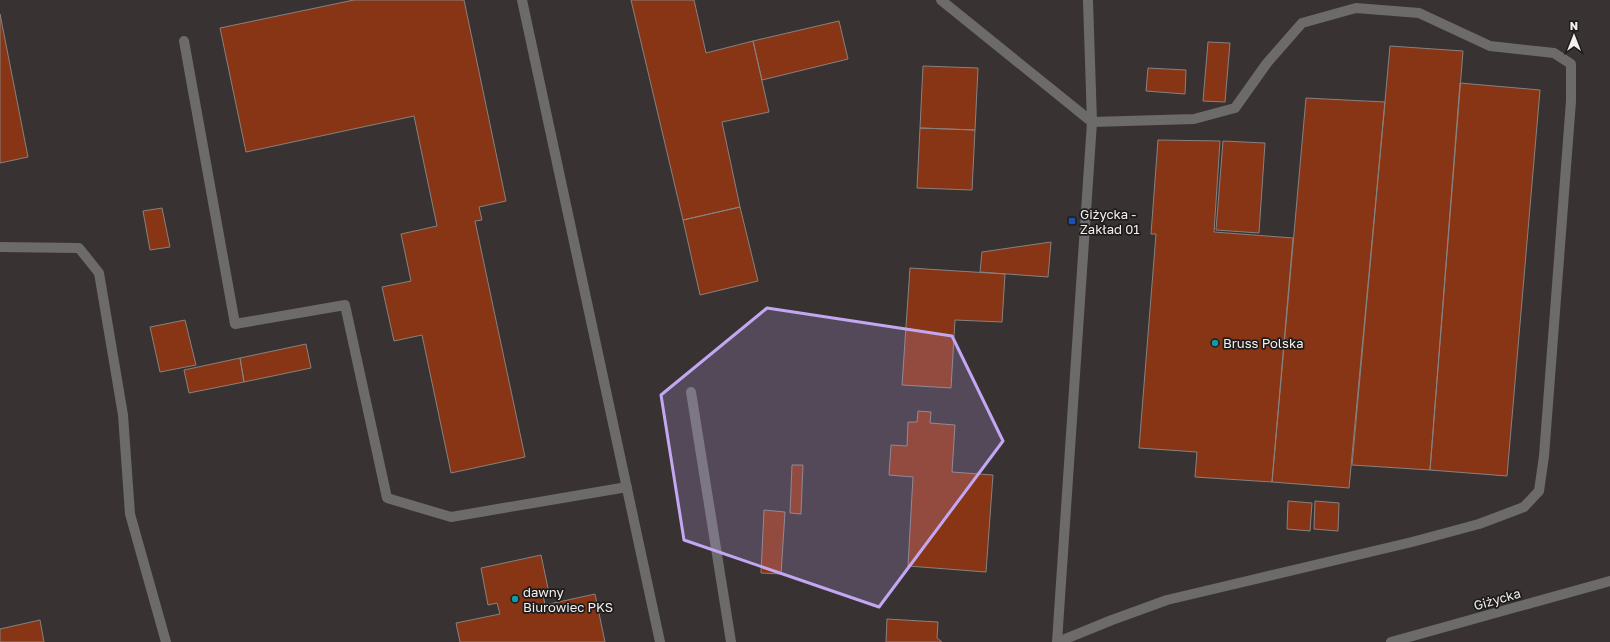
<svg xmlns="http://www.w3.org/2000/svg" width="1610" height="642" font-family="'Golos Text',sans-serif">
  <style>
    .building { fill: #883515; stroke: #87817f }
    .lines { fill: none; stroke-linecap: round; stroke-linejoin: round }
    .minor { stroke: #6c6b69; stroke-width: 10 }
    .marked { fill: #c3a7f2; fill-opacity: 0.2; stroke: #c3a7f2; stroke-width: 3; stroke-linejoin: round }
    .transit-dot { fill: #1a4fb4; stroke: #1e1c1b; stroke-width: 1.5 }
    .culture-dot { fill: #0f9aa8; stroke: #1e1c1b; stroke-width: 1.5 }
    .labels { text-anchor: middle; stroke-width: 3.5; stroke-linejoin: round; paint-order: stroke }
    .poi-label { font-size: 13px; fill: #f2efee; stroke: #1e1c1b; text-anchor: start }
    .street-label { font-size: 13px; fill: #f2efee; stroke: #1e1c1b }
  </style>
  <rect width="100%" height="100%" fill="#383332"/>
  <path class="building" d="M 354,0 L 464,0 L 506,201 L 479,207 L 482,220 L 475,221 L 525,457 L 451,473 L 422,335 L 394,341 L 382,287 L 411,281 L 401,234 L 437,226 L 414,116 L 246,152 L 220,28 Z
    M 631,0 L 694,0 L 706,53 L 753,41 L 769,112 L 722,122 L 740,207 L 683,220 Z
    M 0,14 L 28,157 L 0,163 Z
    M 839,21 L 848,59 L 762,80 L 753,41 Z
    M 1208,42 L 1230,43 L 1225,102 L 1203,101 Z
    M 1390,46 L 1463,51 L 1430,470 L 1352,465 Z
    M 923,66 L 978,68 L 975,130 L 920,128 Z
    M 1148,68 L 1186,70 L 1185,94 L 1146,91 Z
    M 1460,83 L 1540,90 L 1507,476 L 1430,470 Z
    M 1306,98 L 1385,102 L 1349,488 L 1272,482 Z
    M 920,128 L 975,130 L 972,190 L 917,188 Z
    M 1158,140 L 1220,141 L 1214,232 L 1293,238 L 1272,482 L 1195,477 L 1197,452 L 1139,448 L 1156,234 L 1151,234 Z
    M 1223,141 L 1265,143 L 1259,233 L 1216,230 Z
    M 740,207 L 758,281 L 700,295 L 683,220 Z
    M 162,208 L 170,247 L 150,250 L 143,211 Z
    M 1051,242 L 1048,277 L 980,272 L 982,252 Z
    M 910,268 L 1005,274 L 1002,322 L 955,320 L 951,388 L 902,385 Z
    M 185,320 L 196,365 L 160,372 L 150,327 Z
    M 306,344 L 311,368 L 244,382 L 240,358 Z
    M 240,358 L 244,382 L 189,393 L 184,370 Z
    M 918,411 L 931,412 L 930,423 L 955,425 L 952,472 L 993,475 L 986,572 L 908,566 L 913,477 L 889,475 L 891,445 L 907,446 L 908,422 L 917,422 Z
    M 792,465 L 803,465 L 801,514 L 790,513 Z
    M 1288,501 L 1312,503 L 1310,531 L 1287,529 Z
    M 1315,501 L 1339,503 L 1338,531 L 1314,529 Z
    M 764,510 L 785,512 L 781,574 L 761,573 Z
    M 541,555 L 549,593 L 543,594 L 545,605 L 595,594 L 605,642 L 460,642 L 456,623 L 500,614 L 497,603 L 488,605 L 481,568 Z
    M 887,619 L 938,622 L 937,638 L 942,642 L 886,642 Z
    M 40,620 L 44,642 L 0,642 L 0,629 Z"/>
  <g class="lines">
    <path class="minor" d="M 522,0 L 660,642
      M 941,0 L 1092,122 L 1194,119 L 1235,108 L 1267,63 L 1302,23 L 1356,8 L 1419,13 L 1490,46 L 1554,53 L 1571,64 L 1571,101 L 1544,456 L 1539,491 L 1524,507 L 1479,524 L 1412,542 L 1167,600 L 1112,620 L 1058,642
      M 184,41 L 235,324 L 345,305 L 387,498 L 451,517 L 627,487
      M 0,247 L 79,248 L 99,273 L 123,415 L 130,514 L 166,642
      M 691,392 L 731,642
      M 1057,642 L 1092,122 L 1088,1
      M 1391,642 L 1610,581"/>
  </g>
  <path class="marked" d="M 767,308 L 952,336 L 1003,441 L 879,607 L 684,540 L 661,395 Z"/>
  <rect class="transit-dot" x="1068" y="217" width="8" height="8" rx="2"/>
  <g class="culture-dot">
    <circle cx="1215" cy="343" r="4"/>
    <circle cx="515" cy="599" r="4"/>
  </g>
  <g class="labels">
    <g class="poi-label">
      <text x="1080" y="219">Giżycka -<tspan x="1080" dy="15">Zakład 01</tspan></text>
      <text x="1223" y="348">Bruss Polska</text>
      <text x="523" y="597">dawny<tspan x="523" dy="15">Biurowiec PKS</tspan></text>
    </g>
    <g class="street-label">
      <text transform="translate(1497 599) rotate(-16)" y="5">Giżycka</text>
    </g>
  </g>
  <g transform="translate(1574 36)" stroke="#1e1c1b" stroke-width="3" paint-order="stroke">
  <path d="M0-3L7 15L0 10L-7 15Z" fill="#f2efee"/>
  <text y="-6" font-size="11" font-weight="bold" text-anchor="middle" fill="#f2efee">N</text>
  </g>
</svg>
